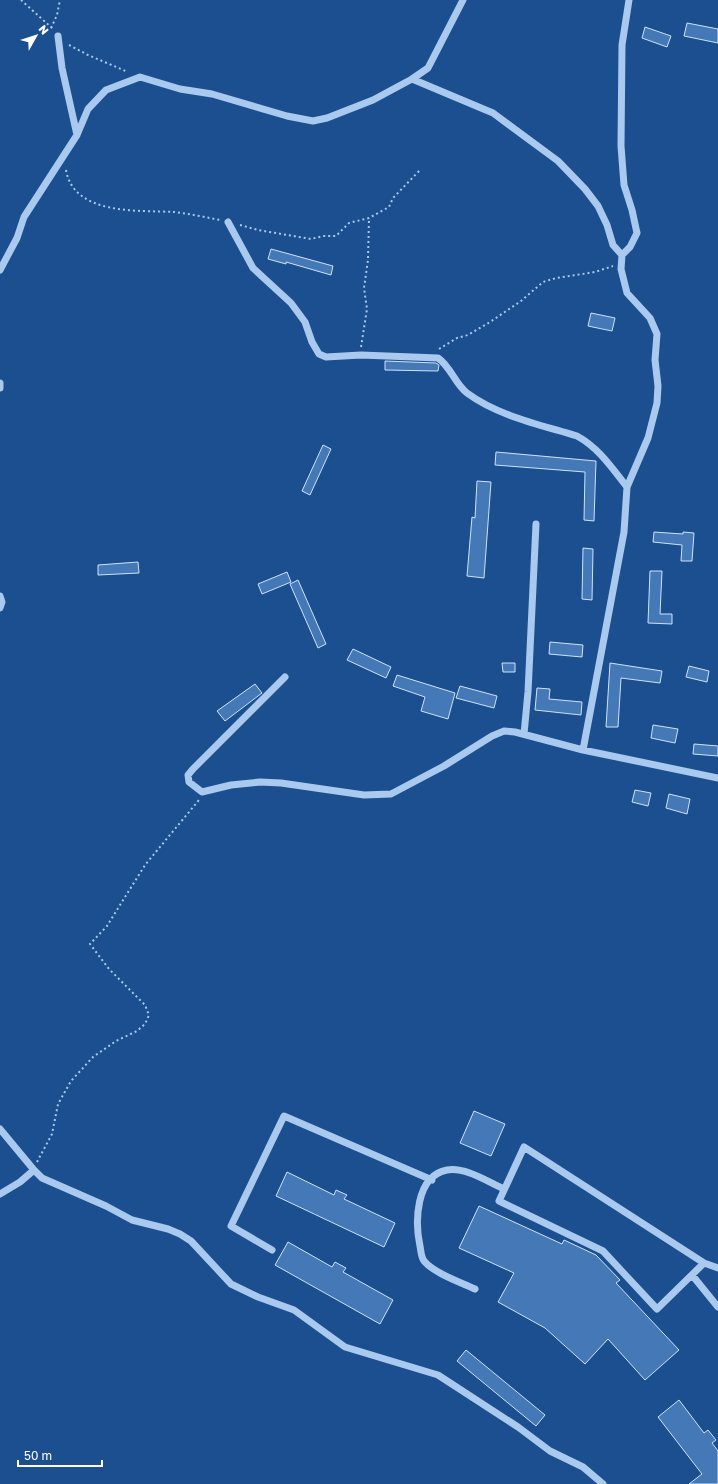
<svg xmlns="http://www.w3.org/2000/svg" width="718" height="1484" font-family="'Golos Text',sans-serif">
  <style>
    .building { fill: #4478b7; stroke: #cfe3fa }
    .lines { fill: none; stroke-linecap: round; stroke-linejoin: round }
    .path { stroke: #a9c9ee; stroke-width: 2; stroke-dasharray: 2 3; stroke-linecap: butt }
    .minor { stroke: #a9c9ee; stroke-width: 7 }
  </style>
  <rect width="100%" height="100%" fill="#1b4f8f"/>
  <path class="building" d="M 687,23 L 718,29 L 718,43 L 684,36 Z
    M 645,27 L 671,36 L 667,47 L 642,38 Z
    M 271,249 L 333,266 L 331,275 L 286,262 L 286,264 L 268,259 Z
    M 591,313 L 615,318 L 612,331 L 588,326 Z
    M 385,361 L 436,363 L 439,365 L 438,371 L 385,370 Z
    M 323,445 L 331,449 L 310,495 L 302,491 Z
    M 496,452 L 596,461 L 594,521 L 584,520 L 585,472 L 495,465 Z
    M 477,481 L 491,482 L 484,578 L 467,576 L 472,517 L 475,518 Z
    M 654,532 L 683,534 L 683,532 L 694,533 L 692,561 L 681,561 L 682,545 L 653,542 Z
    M 583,548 L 593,549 L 592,600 L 582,599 Z
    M 138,562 L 139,573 L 98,575 L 98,565 Z
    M 650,571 L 662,571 L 660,614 L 672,614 L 672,624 L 648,623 Z
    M 287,572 L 291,582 L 262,594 L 258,584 Z
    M 298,580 L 326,644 L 318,648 L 290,584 Z
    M 550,642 L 583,645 L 582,657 L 549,654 Z
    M 353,649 L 391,667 L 386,678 L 347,660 Z
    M 502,663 L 515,663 L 515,672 L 503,672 Z
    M 610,663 L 662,671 L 660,683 L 621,678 L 618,727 L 606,727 Z
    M 689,666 L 709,671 L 707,682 L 686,677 Z
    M 397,675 L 455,693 L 448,719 L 421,711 L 425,697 L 393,686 Z
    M 255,684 L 262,693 L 225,721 L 217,711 Z
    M 460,686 L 497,696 L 494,708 L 456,698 Z
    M 537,688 L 550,689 L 549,699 L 582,702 L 581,715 L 535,710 Z
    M 653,725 L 678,729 L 675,743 L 651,738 Z
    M 694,744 L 718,746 L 718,756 L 693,754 Z
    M 635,790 L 651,793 L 648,806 L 632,802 Z
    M 669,794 L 690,799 L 687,814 L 666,808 Z
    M 474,1111 L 505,1124 L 491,1156 L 460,1143 Z
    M 287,1172 L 334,1195 L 336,1190 L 347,1195 L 344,1199 L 395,1223 L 384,1247 L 276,1196 Z
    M 479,1206 L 562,1244 L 564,1240 L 596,1255 L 620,1280 L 616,1283 L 679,1350 L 645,1380 L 608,1339 L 585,1364 L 545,1328 L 498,1302 L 514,1273 L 459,1248 Z
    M 288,1242 L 332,1267 L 335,1262 L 346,1268 L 343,1272 L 393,1300 L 380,1324 L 275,1265 Z
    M 466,1350 L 545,1415 L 536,1426 L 457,1361 Z
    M 679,1400 L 704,1433 L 708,1430 L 716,1440 L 712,1443 L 718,1451 L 718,1484 L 689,1484 L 702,1474 L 658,1417 Z"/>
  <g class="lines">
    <path class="path" d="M 21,0 L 53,29
      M 51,28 L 57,15 L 60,0
      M 69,45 L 88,55 L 128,72
      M 66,170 C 74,216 139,210 174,212 C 190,214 205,217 220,220
      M 240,225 L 258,230 L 311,239 L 323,236 L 336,236 L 349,223 L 369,218 L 389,207 L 393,198 L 420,170
      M 361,347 L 367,309 L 364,288 L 368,260 L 369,218
      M 439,349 L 457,338 L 468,335 L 490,322 L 521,301 L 543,282 L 556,278 L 595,272 L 613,266
      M 37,1162 L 52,1134 L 58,1104 L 71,1081 L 93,1057 L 116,1041 L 137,1031 L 145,1024 L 149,1015 L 145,1005 L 109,969 L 90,944 L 107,926 L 145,865 L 199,800"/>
    <path class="minor" d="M 58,36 L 62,68 L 77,135
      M 412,79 L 493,113 L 558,161 L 585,189 L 598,206 L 607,225 L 613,245 L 622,255
      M 228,222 L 253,268 L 291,303 L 305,322 L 312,342 L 319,354 L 326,357 L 361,355 L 438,358 C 451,367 455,384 467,393 C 498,416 541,425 577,436 C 599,448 612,468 627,487
      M 0,270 L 17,238 L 24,217 L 77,135 L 88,109 L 106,90 L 140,77 L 180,89 L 212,94 L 287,116 L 313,121 L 327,118 L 373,100 L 412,79 L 428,68 L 463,0
      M 0,383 L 0,388
      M 0,596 L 2,602 L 0,608
      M 285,677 L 193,769 L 188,775 L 189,782 L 202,792 L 231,785 L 260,782 L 281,783 L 364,795 L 391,794 L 444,766 L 492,736 L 504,731 L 515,732 L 583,750 L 718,778
      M 524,734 L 528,692 L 536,524
      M 583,750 L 624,532 L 627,487 L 648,438 L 657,403 L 658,386 L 655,360 L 657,334 L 650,318 L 627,293 L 621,269 L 622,255 L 630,247 L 637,233 L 632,210 L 624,185 L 621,146 L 622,45 L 629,0
      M 0,1129 L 34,1170 L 42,1178 L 106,1206 L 132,1220 L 168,1229 L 180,1234 L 191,1241 L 231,1284 L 258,1297 L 294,1310 L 345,1347 L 438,1375 L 518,1427 L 550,1451 L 583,1467 L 603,1484
      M 0,1194 L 20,1182 L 34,1170
      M 272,1250 L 231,1226 L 284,1116 L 432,1180
      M 704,1263 L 657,1309 L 603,1251 L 499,1201 L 524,1147 L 704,1263 L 718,1268
      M 692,1275 L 718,1307
      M 475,1289 C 460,1282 434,1273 424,1261 C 421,1257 421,1251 420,1246 C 415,1223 415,1176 447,1170 C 466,1167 488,1182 504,1189"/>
  </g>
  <g transform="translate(36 36) rotate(51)" stroke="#1b4f8f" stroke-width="3" paint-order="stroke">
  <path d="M0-3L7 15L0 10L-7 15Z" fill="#ffffff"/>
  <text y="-6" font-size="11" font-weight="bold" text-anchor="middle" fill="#ffffff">N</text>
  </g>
  <path d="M18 1460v6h84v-6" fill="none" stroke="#ffffff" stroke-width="2"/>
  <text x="24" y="1460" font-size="12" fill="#ffffff" stroke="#1b4f8f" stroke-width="3" paint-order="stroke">50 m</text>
</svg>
